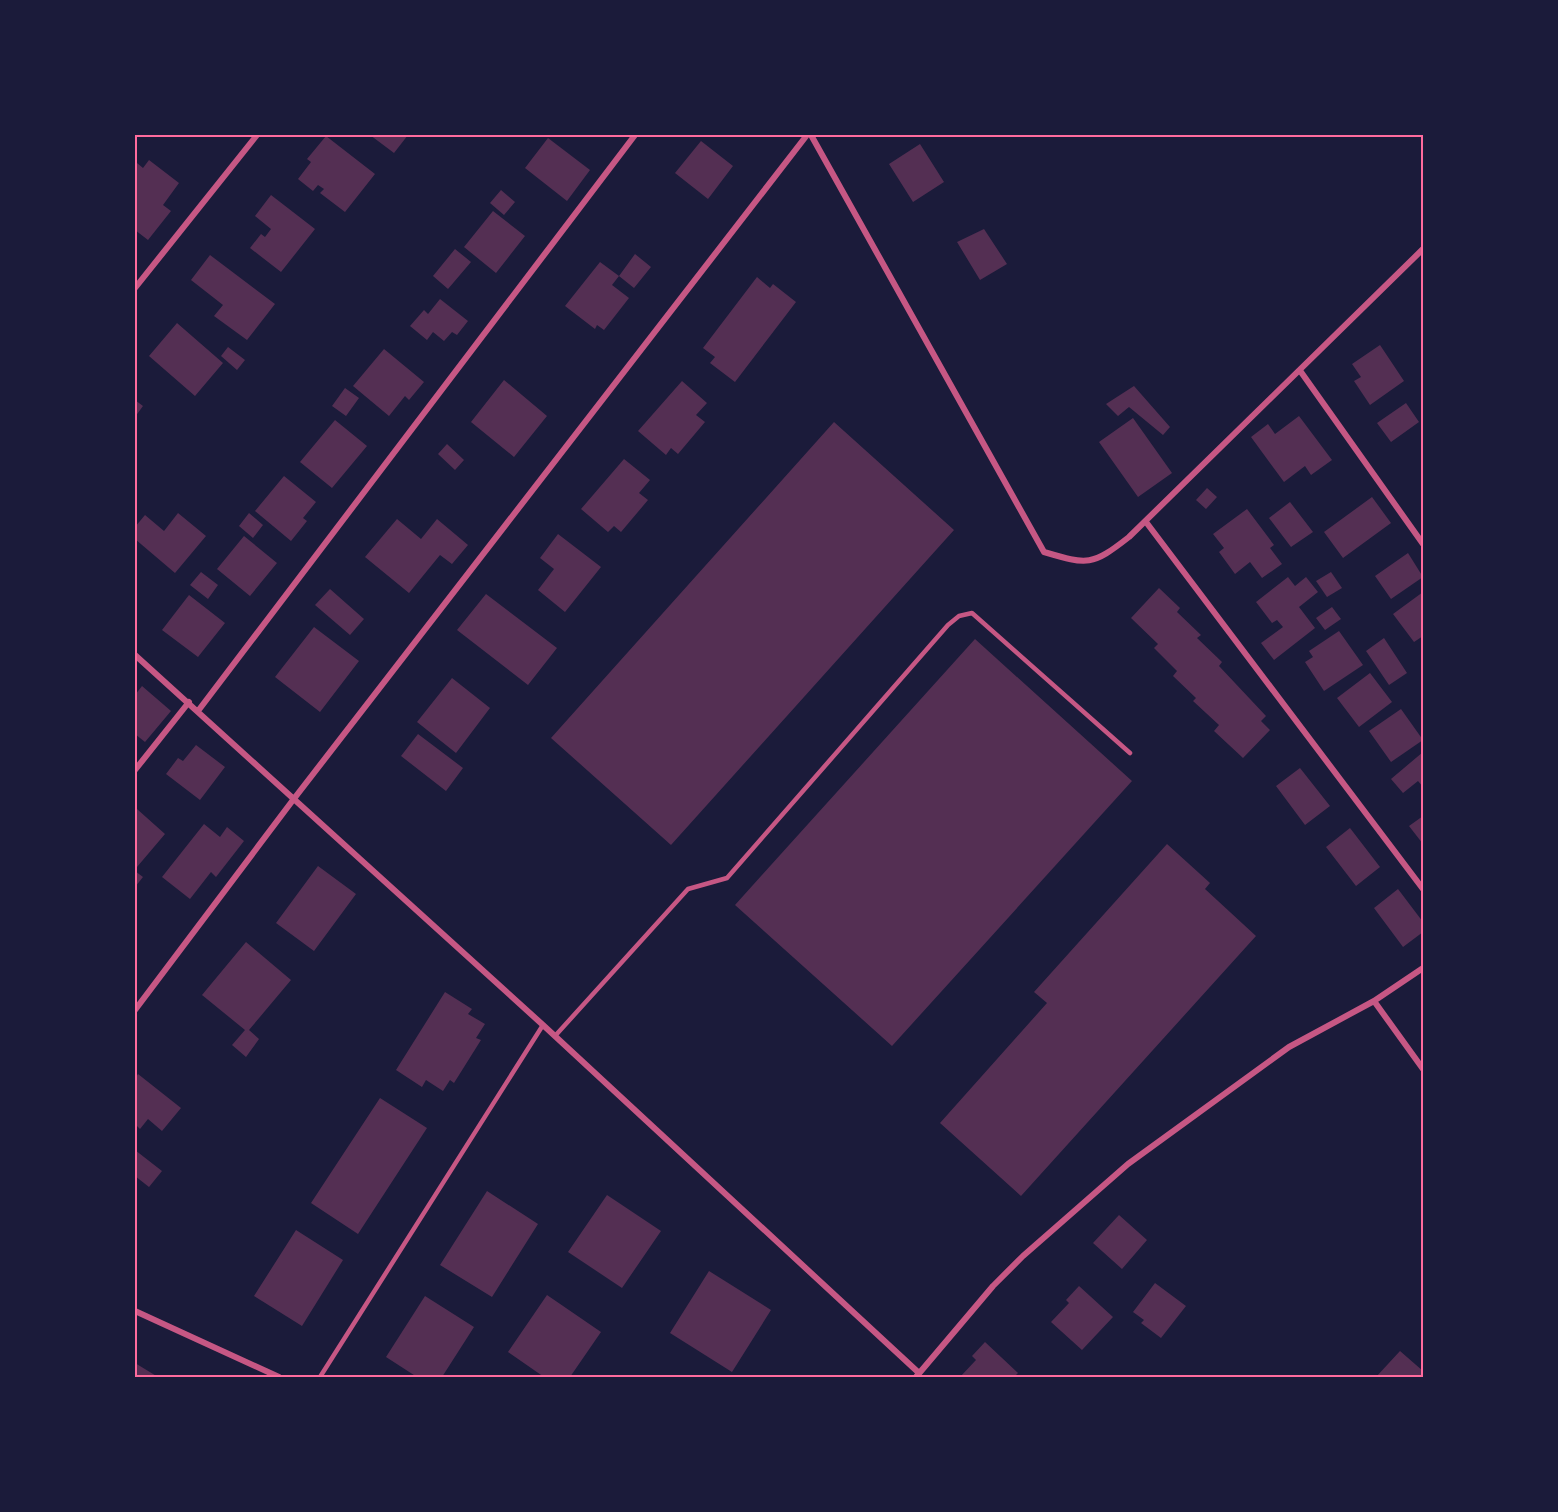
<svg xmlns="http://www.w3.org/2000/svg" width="1558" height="1512" font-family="'Archivo Narrow',sans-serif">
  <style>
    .building { fill: #542f53 }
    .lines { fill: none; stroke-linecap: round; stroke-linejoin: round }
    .service { stroke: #c65784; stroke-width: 4.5 }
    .minor { stroke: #c65784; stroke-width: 6 }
    .neatline { fill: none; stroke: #ff6b9d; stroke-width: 2 }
  </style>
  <rect width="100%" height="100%" fill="#1b1b3a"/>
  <path class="building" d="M 370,135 L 408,135 L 394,153 Z
    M 326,136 L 375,174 L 345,212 L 320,193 L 324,189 L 318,185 L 313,191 L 298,179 L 311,162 L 307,159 Z
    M 548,138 L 590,170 L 567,201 L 525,168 Z
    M 701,141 L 733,166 L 708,199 L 675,173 Z
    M 920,144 L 944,182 L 913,202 L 889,164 Z
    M 149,160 L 179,183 L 163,205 L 171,211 L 148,240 L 135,230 L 135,165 L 137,163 L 143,168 Z
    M 501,190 L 515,202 L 504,215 L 490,203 Z
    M 271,195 L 315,229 L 281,272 L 250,248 L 261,234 L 265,237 L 271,229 L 255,216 Z
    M 493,211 L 525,236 L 496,273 L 464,247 Z
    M 984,229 L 1007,264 L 980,280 L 957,242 Z
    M 455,249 L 471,262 L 448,289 L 433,276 Z
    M 635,254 L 651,267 L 634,288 L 619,276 Z
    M 210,255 L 275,304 L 247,340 L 214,316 L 223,305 L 191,280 Z
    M 600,262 L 619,276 L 612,285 L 629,298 L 604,330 L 597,325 L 595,329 L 565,306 Z
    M 757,277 L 770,288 L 773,284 L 796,302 L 735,382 L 710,363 L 715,357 L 703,348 Z
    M 440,299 L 468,321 L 457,335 L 452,332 L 444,341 L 433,332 L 427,340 L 410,326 L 424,310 L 428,314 Z
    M 177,323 L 223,363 L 195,396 L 149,356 Z
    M 1380,345 L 1404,381 L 1370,405 L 1354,381 L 1361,377 L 1352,364 Z
    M 228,347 L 245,360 L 237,370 L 221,356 Z
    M 384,349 L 424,382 L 409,400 L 405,396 L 389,416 L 353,386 Z
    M 504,380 L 547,416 L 514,457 L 471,422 Z
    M 682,381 L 707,403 L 696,415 L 705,422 L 678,454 L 671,448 L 666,455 L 638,431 Z
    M 1134,386 L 1170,427 L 1163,435 L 1129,407 L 1118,416 L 1106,404 Z
    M 345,388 L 359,398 L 346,416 L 332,406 Z
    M 135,400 L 143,406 L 135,417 Z
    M 1406,403 L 1419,422 L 1391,442 L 1377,423 Z
    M 1299,416 L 1332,460 L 1311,475 L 1305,466 L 1284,482 L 1251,437 L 1268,424 L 1275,434 Z
    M 1133,418 L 1172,473 L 1138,497 L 1099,442 Z
    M 335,420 L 367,446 L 332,488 L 300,462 Z
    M 834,422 L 954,530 L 671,845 L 551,738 Z
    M 447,444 L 464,460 L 455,470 L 438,454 Z
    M 624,459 L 650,480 L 639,493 L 648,500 L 621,532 L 614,526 L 608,532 L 581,509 Z
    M 284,476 L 316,502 L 303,518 L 307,521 L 291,541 L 255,511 Z
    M 1207,488 L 1217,497 L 1206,509 L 1196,500 Z
    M 1372,497 L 1391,523 L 1343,558 L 1324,532 Z
    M 1290,502 L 1313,532 L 1291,547 L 1269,518 Z
    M 1247,509 L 1274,545 L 1270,548 L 1282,564 L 1262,578 L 1250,562 L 1235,574 L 1219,552 L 1224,548 L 1213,534 Z
    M 178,513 L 206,536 L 175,573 L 135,539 L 135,527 L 145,515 L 164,531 Z
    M 249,513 L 263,525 L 253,538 L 239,526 Z
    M 397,519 L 421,539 L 437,519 L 468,545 L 452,564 L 440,555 L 409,593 L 365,557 Z
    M 558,534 L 601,567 L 565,612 L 538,590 L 554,569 L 540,558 Z
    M 244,536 L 277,563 L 250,596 L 217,569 Z
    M 1408,553 L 1423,577 L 1391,599 L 1375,576 Z
    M 201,572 L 218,585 L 208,599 L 190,585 Z
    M 1331,572 L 1342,588 L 1327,597 L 1316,581 Z
    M 1288,577 L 1295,586 L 1306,577 L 1318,592 L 1299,607 L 1315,628 L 1274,660 L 1261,643 L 1283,627 L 1277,620 L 1272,623 L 1256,602 Z
    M 1159,588 L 1180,608 L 1177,612 L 1201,635 L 1197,638 L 1222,662 L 1219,666 L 1266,716 L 1261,721 L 1270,730 L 1243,758 L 1214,731 L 1219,725 L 1193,701 L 1196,698 L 1173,676 L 1177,671 L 1154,648 L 1158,644 L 1131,618 Z
    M 330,589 L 364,619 L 350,635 L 315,605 Z
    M 1423,592 L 1423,636 L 1414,642 L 1393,614 Z
    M 486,594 L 557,648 L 528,685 L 457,630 Z
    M 189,595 L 225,623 L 198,657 L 162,630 Z
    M 1332,607 L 1341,619 L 1325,630 L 1316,618 Z
    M 314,627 L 359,661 L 320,712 L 275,677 Z
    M 1339,631 L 1363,665 L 1324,691 L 1305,662 L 1313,657 L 1309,651 Z
    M 1384,638 L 1407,673 L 1389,685 L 1366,651 Z
    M 975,639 L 1132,781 L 892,1046 L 735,905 Z
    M 1370,673 L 1392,702 L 1359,727 L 1337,698 Z
    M 452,678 L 490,708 L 456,753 L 417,722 Z
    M 142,686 L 171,711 L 145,742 L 135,734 L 135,695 Z
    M 1401,709 L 1423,740 L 1391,762 L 1369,731 Z
    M 418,734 L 463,768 L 446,791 L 401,756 Z
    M 196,745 L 225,767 L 200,800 L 166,774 L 178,758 L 183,761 Z
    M 1423,752 L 1423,787 L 1418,781 L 1403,793 L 1391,779 Z
    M 1300,768 L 1330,806 L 1305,825 L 1276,786 Z
    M 137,809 L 165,834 L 137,867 L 135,865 Z
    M 1423,816 L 1423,844 L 1409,826 Z
    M 204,824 L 220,837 L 227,827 L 244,841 L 216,877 L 211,872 L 190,899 L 162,877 Z
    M 1350,828 L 1380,867 L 1356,886 L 1326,847 Z
    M 1167,844 L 1210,883 L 1205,889 L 1256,936 L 1021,1196 L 940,1123 L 1047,1003 L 1034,992 Z
    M 318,866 L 356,894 L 314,951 L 276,923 Z
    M 135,871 L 143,877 L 135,887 Z
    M 1398,889 L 1423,922 L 1423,932 L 1403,947 L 1374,908 Z
    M 246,942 L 291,980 L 249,1030 L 259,1039 L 246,1057 L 232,1045 L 245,1030 L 202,995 Z
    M 445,992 L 472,1009 L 468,1014 L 485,1024 L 476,1038 L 481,1040 L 454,1083 L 450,1080 L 443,1091 L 426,1080 L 422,1087 L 396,1070 Z
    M 138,1074 L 181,1108 L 162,1131 L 148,1119 L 140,1129 L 135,1124 L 135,1079 Z
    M 380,1098 L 427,1128 L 358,1234 L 311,1203 Z
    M 135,1150 L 162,1171 L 149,1187 L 135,1176 Z
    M 487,1191 L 538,1224 L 492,1297 L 440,1265 Z
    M 607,1195 L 661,1231 L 622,1288 L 568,1252 Z
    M 1119,1215 L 1147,1240 L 1122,1269 L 1093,1243 Z
    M 296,1230 L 343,1260 L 302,1326 L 254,1296 Z
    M 709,1271 L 771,1310 L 732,1372 L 670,1333 Z
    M 1155,1283 L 1186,1306 L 1161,1338 L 1141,1323 L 1144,1320 L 1133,1312 Z
    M 1079,1286 L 1113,1317 L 1082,1350 L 1051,1322 L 1069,1303 L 1066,1300 Z
    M 547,1295 L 601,1332 L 570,1377 L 544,1377 L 508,1352 Z
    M 425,1296 L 474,1327 L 442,1377 L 417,1377 L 386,1357 Z
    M 985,1342 L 1018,1373 L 1014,1377 L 960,1377 L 976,1360 L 972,1356 Z
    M 1400,1351 L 1423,1371 L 1423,1377 L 1376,1377 Z
    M 135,1363 L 158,1377 L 135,1377 Z"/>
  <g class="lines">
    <path class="service" d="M 555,1036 L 688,889 L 727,878 L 948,625 L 959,616 L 972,613 L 1130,753
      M 320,1377 L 543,1025"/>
    <path class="minor" d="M 811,135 L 1044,552 C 1088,565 1092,566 1129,537 L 1423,249
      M 135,288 L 257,135
      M 1301,372 L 1423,544
      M 1146,522 L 1423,889
      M 135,655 L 543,1025 L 919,1373
      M 198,711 L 635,135
      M 135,770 L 189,702
      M 1374,1001 L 1423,1069
      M 135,1010 L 293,800 L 807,135
      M 135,1311 L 279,1377
      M 916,1377 L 993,1286 L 1023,1256 L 1128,1164 L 1289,1047 L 1374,1001 L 1423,968"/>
  </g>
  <rect width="1558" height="1512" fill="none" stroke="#1b1b3a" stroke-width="273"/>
  <rect x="136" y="136" width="1286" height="1240" class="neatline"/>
</svg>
